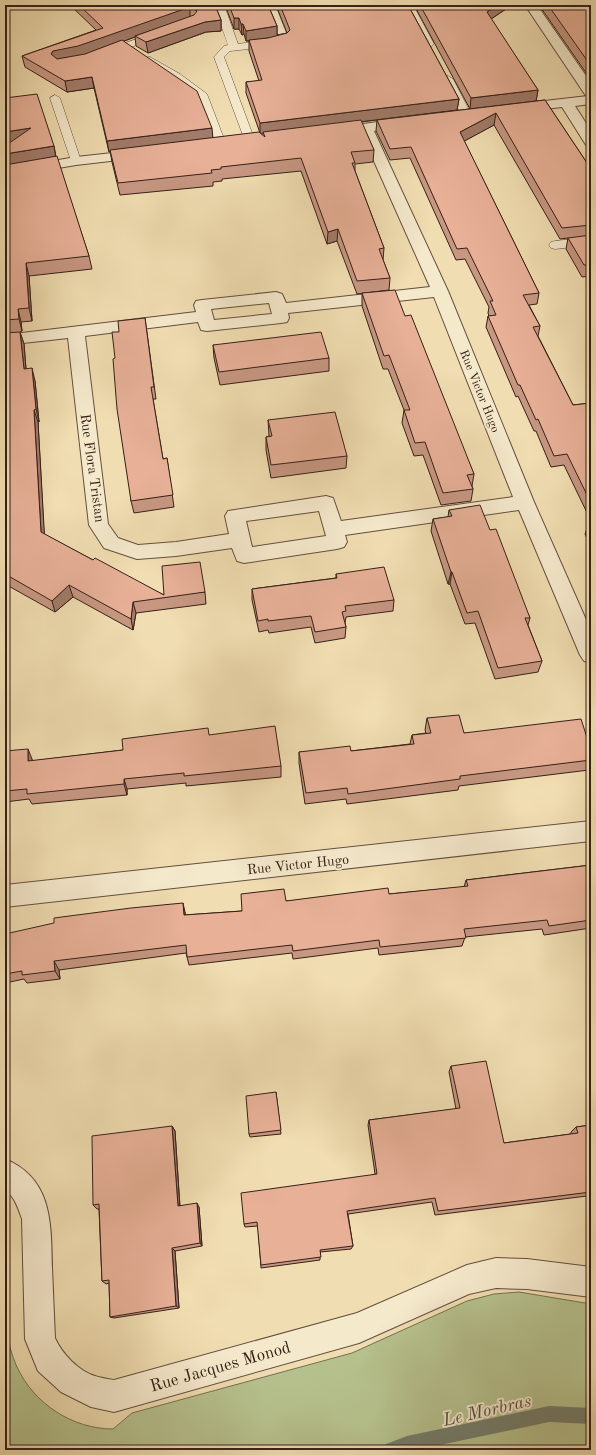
<svg xmlns="http://www.w3.org/2000/svg" width="596" height="1455" font-family="'Old Standard TT',serif">
  <style>
    .green { fill: #b6c28e; stroke: #767152 }
    .lines { fill: none; stroke-linecap: round; stroke-linejoin: round }
    .stream { fill: #737e6d; fill-rule: evenodd }
    .service-casing { stroke: #644f3e; stroke-width: 1 }
    .minor-casing { stroke: #644f3e; stroke-width: 2 }
    .service { fill: #f5e9cc; fill-rule: evenodd }
    .minor { fill: #f5e9cc; fill-rule: evenodd }
    .wall { fill: #c79782; stroke: #362017 }
    .shaded-wall { fill: #a27b6a; stroke: #362017 }
    .building { fill: #e7b097; stroke: #362017 }
    .labels { text-anchor: middle; stroke-width: 4; stroke-linejoin: round; paint-order: stroke }
    .far-street-label { font-size: 12px; fill: #362017; stroke: #f5e9cc }
    .street-label { font-size: 14px; fill: #362017; stroke: #f5e9cc }
    .near-street-label { font-size: 17px; fill: #362017; stroke: #f5e9cc }
    .near-water-label { font-size: 18px; font-style: italic; fill: #544f42; stroke: #f5e9cc }
  </style>
  <rect width="100%" height="100%" fill="#f0ddb1"/>
  <filter id="stains"><feTurbulence type="fractalNoise" baseFrequency=".005" numOctaves="4"/><feColorMatrix values="0 0 0 0 .2 0 0 0 0 .09 0 0 0 0 .02 0 0 0 .5 -.17"/></filter>
  <radialGradient id="worn" r=".72"><stop offset=".6" stop-color="#630" stop-opacity="0"/><stop offset="1" stop-color="#630" stop-opacity=".3"/></radialGradient>
  <path class="green" d="M 519,1292 L 591,1304 L 591,1450 L 5,1450 L 5,1326 C 8,1340 11,1354 17,1367 C 34,1404 73,1429 113,1429 L 132,1413 L 352,1353 L 467,1301 L 494,1294 Z"/>
  <g class="lines">
    <path class="stream" d="M 549,1406 L 591,1408 L 591,1424 L 549,1422 L 416,1450 L 384,1450 L 386,1444 L 407,1436 Z"/>
    <g class="service-casing">
      <path id="service" d="M 214,5 L 224,5 L 238,44 L 279,38 L 265,5 L 275,5 L 289,40 L 287,42 L 268,47 L 230,51 L 224,57 L 255,141 L 254,143 L 246,143 L 245,141 L 214,57 L 224,46 L 228,45 Z
        M 403,5 L 413,5 L 434,44 L 432,46 L 426,46 Z
        M 157,32 L 160,33 L 162,35 L 160,37 L 111,54 L 105,54 L 103,52 L 105,50 Z
        M 150,57 L 180,74 L 207,94 L 226,144 L 225,146 L 221,147 L 216,144 L 198,97 L 172,78 L 146,62 L 145,60 L 146,58 Z
        M 448,76 L 453,79 L 471,114 L 470,116 L 466,117 L 461,114 L 443,79 Z
        M 55,95 L 60,98 L 81,161 L 80,163 L 72,163 L 71,161 L 50,98 Z
        M 591,237 L 591,245 L 555,249 L 551,248 L 549,245 L 551,242 L 555,241 Z"/>
    </g>
    <g class="minor-casing">
      <path id="minor" d="M 525,5 L 537,5 L 591,83 L 591,104 L 575,106 L 591,131 L 591,146 L 586,145 L 562,107 L 518,112 L 513,111 L 511,108 L 513,105 L 518,104 L 588,96 L 586,96 Z
        M 407,118 L 412,119 L 414,122 L 412,125 L 374,131 L 448,291 L 534,502 L 591,631 L 591,663 L 584,661 L 580,655 L 519,510 L 345,535 L 347,542 L 344,547 L 337,549 L 244,563 L 237,561 L 232,548 L 176,556 L 137,559 L 104,548 L 89,525 L 68,338 L 5,345 L 5,335 L 196,312 L 194,305 L 196,301 L 202,300 L 276,292 L 282,294 L 286,303 L 430,287 L 361,132 L 334,136 L 329,135 L 327,132 L 329,129 L 334,128 ZM 434,297 L 513,497 L 341,521 L 333,498 L 326,496 L 228,511 L 225,516 L 229,534 L 176,542 L 138,545 L 118,538 L 108,524 L 85,336 L 198,322 L 201,330 L 207,331 L 281,323 L 287,322 L 289,318 L 288,313 ZM 269,303 L 272,314 L 214,320 L 211,309 ZM 319,511 L 326,536 L 252,547 L 246,521 Z
        M 140,150 L 145,151 L 147,154 L 145,157 L 76,165 L 5,177 L 5,169 L 76,157 Z
        M 591,821 L 591,841 L 5,907 L 5,885 Z
        M 5,1159 C 53,1179 51,1224 52,1268 C 53,1292 54,1315 55,1338 C 62,1354 79,1371 95,1376 C 101,1378 108,1379 114,1380 L 357,1313 L 467,1265 L 496,1258 L 527,1259 L 591,1267 L 591,1297 L 527,1289 L 496,1288 L 469,1294 L 359,1343 L 114,1412 L 91,1407 L 61,1392 L 38,1371 L 25,1339 L 22,1219 C 18,1208 15,1197 5,1190 Z"/>
    </g>
    <use href="#service" class="service"/>
    <use href="#minor" class="minor"/>
  </g>
  <path class="wall" d="M 70,5 L 215,5 L 221,20 L 221,31 L 206,32 L 148,53 L 136,46 L 135,37 L 124,41 L 212,138 L 260,133 L 246,93 L 246,82 L 259,81 L 249,51 L 249,41 L 246,41 L 244,34 L 242,35 L 239,29 L 234,29 L 225,5 L 268,5 L 277,26 L 277,35 L 287,33 L 276,5 L 408,5 L 459,99 L 457,110 L 361,122 L 374,150 L 373,162 L 355,164 L 355,171 L 384,248 L 383,260 L 390,278 L 389,290 L 357,294 L 337,241 L 327,244 L 301,171 L 222,179 L 222,181 L 213,182 L 213,186 L 120,195 L 112,162 L 110,151 L 109,152 L 94,88 L 67,92 L 25,67 L 22,56 L 96,30 Z
    M 414,5 L 512,5 L 491,19 L 538,90 L 536,101 L 470,109 Z
    M 539,5 L 591,5 L 591,80 Z
    M 5,98 L 54,146 L 56,157 L 89,256 L 92,269 L 29,276 L 32,321 L 21,322 L 22,331 L 20,332 L 24,344 L 26,369 L 35,381 L 39,422 L 38,422 L 44,534 L 93,560 L 164,595 L 205,592 L 206,604 L 136,613 L 133,630 L 73,597 L 55,612 L 5,584 L 5,154 L 7,145 L 5,145 Z
    M 545,100 L 591,169 L 591,276 L 582,277 L 566,249 L 568,238 L 560,239 L 494,125 L 464,141 L 539,293 L 537,304 L 529,305 L 540,326 L 538,336 L 573,405 L 591,403 L 591,521 L 564,465 L 551,467 L 536,431 L 534,431 L 518,396 L 516,397 L 486,327 L 488,316 L 489,316 L 488,313 L 489,307 L 465,259 L 456,260 L 410,158 L 390,160 L 376,131 L 377,120 Z
    M 362,293 L 405,316 L 474,474 L 472,486 L 473,489 L 471,501 L 441,505 L 423,455 L 414,456 L 402,423 L 404,410 L 388,369 L 383,369 L 362,306 Z
    M 145,318 L 156,399 L 153,399 L 163,459 L 167,458 L 174,507 L 134,513 L 131,501 L 119,332 Z
    M 213,345 L 329,358 L 329,371 L 220,385 L 214,358 Z
    M 268,420 L 347,456 L 346,468 L 271,478 L 266,450 L 266,437 L 269,436 Z
    M 449,510 L 490,530 L 530,618 L 528,625 L 542,661 L 538,672 L 495,679 L 475,623 L 465,624 L 450,584 L 448,584 L 431,531 L 433,519 L 448,517 Z
    M 589,523 L 591,523 L 591,547 L 585,534 Z
    M 336,574 L 394,600 L 393,611 L 346,617 L 345,623 L 346,627 L 345,638 L 315,643 L 311,627 L 269,633 L 268,630 L 259,632 L 252,600 L 252,589 L 336,578 Z
    M 427,718 L 464,733 L 591,750 L 591,766 L 589,770 L 459,786 L 458,790 L 347,804 L 346,799 L 305,804 L 299,763 L 299,752 L 351,751 L 410,744 L 412,735 L 426,733 L 425,730 Z
    M 209,735 L 281,766 L 281,777 L 186,786 L 186,783 L 127,789 L 127,795 L 32,804 L 29,799 L 5,802 L 5,751 L 32,759 L 32,761 L 123,750 Z
    M 591,865 L 591,928 L 544,935 L 542,929 L 465,937 L 462,946 L 379,955 L 378,948 L 293,959 L 292,953 L 189,965 L 186,953 L 59,970 L 60,979 L 27,983 L 24,979 L 5,983 L 5,934 L 185,912 L 185,915 L 242,911 L 286,901 L 389,894 L 464,887 L 466,880 Z
    M 451,1066 L 504,1143 L 571,1134 L 571,1132 L 576,1127 L 591,1125 L 591,1213 L 587,1196 L 435,1215 L 432,1202 L 348,1214 L 353,1246 L 351,1249 L 320,1252 L 320,1260 L 261,1268 L 258,1226 L 245,1227 L 244,1224 L 375,1174 L 368,1125 L 369,1120 L 456,1109 L 449,1072 Z
    M 276,1092 L 281,1134 L 250,1137 L 249,1134 Z
    M 172,1126 L 175,1131 L 180,1206 L 199,1207 L 202,1246 L 175,1251 L 179,1308 L 114,1318 L 110,1317 L 109,1283 L 106,1284 L 102,1281 L 99,1209 L 97,1209 L 93,1205 Z"/>
  <path class="shaded-wall" d="M 498,5 L 512,5 L 485,23 L 487,12 Z
    M 190,7 L 190,18 L 135,36 L 135,37 L 80,57 L 55,62 L 51,54 L 53,51 Z
    M 234,18 L 239,18 L 239,29 L 234,29 Z
    M 221,20 L 221,31 L 206,32 L 148,53 L 146,42 L 205,22 Z
    M 241,24 L 243,24 L 244,34 L 242,35 Z
    M 277,26 L 277,37 L 246,41 L 246,31 Z
    M 92,77 L 94,88 L 67,92 L 65,81 Z
    M 538,90 L 536,101 L 470,109 L 471,98 Z
    M 459,99 L 457,110 L 260,134 L 260,123 Z
    M 496,113 L 494,125 L 459,144 L 460,132 Z
    M 31,128 L 33,141 L 5,145 L 5,132 Z
    M 212,128 L 213,139 L 109,152 L 107,141 Z
    M 54,146 L 56,159 L 5,167 L 5,154 Z
    M 338,229 L 337,241 L 327,244 L 328,232 Z
    M 26,263 L 29,276 L 32,321 L 29,308 Z
    M 18,309 L 21,322 L 22,331 L 19,319 Z
    M 20,332 L 24,344 L 27,382 L 24,369 Z
    M 32,368 L 35,381 L 39,422 L 36,409 Z
    M 34,410 L 38,422 L 45,544 L 41,532 Z
    M 451,572 L 452,572 L 450,584 L 448,584 Z
    M 69,585 L 73,597 L 55,612 L 52,601 Z
    M 133,602 L 136,613 L 133,630 L 131,619 Z
    M 28,749 L 32,759 L 32,772 L 28,761 Z
    M 124,779 L 127,789 L 127,795 L 124,784 Z
    M 183,903 L 185,912 L 186,924 L 184,915 Z
    M 54,961 L 59,970 L 60,979 L 55,971 Z
    M 172,1126 L 175,1131 L 180,1210 L 178,1206 Z
    M 197,1203 L 199,1207 L 202,1246 L 200,1243 Z
    M 172,1248 L 175,1251 L 179,1308 L 176,1306 Z"/>
  <path class="building" d="M 79,5 L 215,5 L 221,20 L 205,22 L 146,42 L 135,36 L 194,15 L 197,11 L 190,7 L 78,46 L 53,51 L 51,54 L 57,59 L 85,54 L 122,40 L 197,91 L 212,128 L 107,141 L 92,77 L 65,81 L 22,56 L 103,28 Z
    M 229,5 L 268,5 L 277,26 L 246,31 L 243,24 L 241,24 L 239,18 L 234,18 Z
    M 280,5 L 354,5 L 356,6 L 365,5 L 408,5 L 459,99 L 260,123 L 246,82 L 262,80 L 249,40 L 268,38 L 287,33 L 290,30 Z
    M 420,5 L 498,5 L 487,12 L 538,90 L 471,98 Z
    M 548,5 L 591,5 L 591,66 Z
    M 37,94 L 54,146 L 5,154 L 5,146 L 31,128 L 5,132 L 5,98 Z
    M 545,100 L 591,169 L 591,225 L 562,228 L 496,113 L 460,132 L 539,293 L 523,295 L 540,326 L 533,327 L 573,405 L 591,403 L 591,503 L 567,454 L 554,456 L 538,419 L 536,420 L 520,385 L 518,385 L 488,316 L 496,315 L 490,301 L 493,301 L 467,248 L 457,249 L 411,147 L 390,149 L 377,120 Z
    M 361,120 L 374,150 L 351,152 L 355,163 L 352,163 L 384,248 L 379,249 L 390,278 L 357,281 L 338,229 L 328,232 L 301,158 L 221,167 L 221,169 L 211,170 L 212,173 L 118,183 L 110,150 L 259,132 L 265,137 L 263,132 Z
    M 57,156 L 89,256 L 26,263 L 29,308 L 18,309 L 19,319 L 5,320 L 5,165 Z
    M 591,235 L 591,265 L 584,265 L 568,238 Z
    M 395,290 L 405,316 L 411,315 L 474,474 L 467,475 L 473,489 L 443,493 L 425,442 L 415,443 L 404,410 L 410,410 L 389,355 L 384,356 L 362,293 Z
    M 145,318 L 154,387 L 151,387 L 163,459 L 167,458 L 173,495 L 131,501 L 117,409 L 113,359 L 115,358 L 112,332 L 119,332 L 118,321 Z
    M 20,332 L 24,369 L 32,368 L 36,409 L 34,410 L 41,532 L 93,560 L 95,558 L 164,595 L 162,566 L 200,562 L 205,592 L 133,602 L 131,619 L 69,585 L 52,601 L 5,574 L 5,333 Z
    M 321,332 L 329,358 L 219,372 L 213,345 Z
    M 335,412 L 347,456 L 271,465 L 266,437 L 272,436 L 268,420 Z
    M 480,505 L 490,530 L 496,529 L 530,618 L 525,618 L 542,661 L 498,668 L 478,611 L 467,613 L 452,572 L 451,572 L 433,519 L 452,516 L 449,510 Z
    M 589,523 L 591,523 L 591,528 Z
    M 384,567 L 394,600 L 345,606 L 346,611 L 342,612 L 346,627 L 315,632 L 311,616 L 268,621 L 268,619 L 258,621 L 252,589 L 337,578 L 336,574 Z
    M 459,715 L 464,733 L 581,719 L 591,750 L 591,760 L 460,776 L 460,779 L 348,794 L 347,788 L 306,793 L 299,752 L 350,746 L 351,751 L 414,744 L 412,735 L 431,733 L 427,718 Z
    M 275,726 L 281,766 L 184,776 L 184,773 L 124,779 L 124,784 L 27,794 L 27,789 L 5,791 L 5,751 L 28,749 L 28,761 L 123,750 L 122,739 L 208,728 L 209,735 Z
    M 591,865 L 591,920 L 549,926 L 547,920 L 464,929 L 466,938 L 380,947 L 379,940 L 293,951 L 292,945 L 187,957 L 186,945 L 54,961 L 55,971 L 22,975 L 22,971 L 5,974 L 5,934 L 54,923 L 54,918 L 131,908 L 183,903 L 184,915 L 242,911 L 241,894 L 284,889 L 286,901 L 388,888 L 389,894 L 468,886 L 466,880 Z
    M 486,1061 L 504,1143 L 578,1133 L 576,1127 L 591,1125 L 591,1192 L 438,1211 L 435,1198 L 347,1211 L 353,1246 L 320,1250 L 321,1257 L 261,1265 L 257,1222 L 244,1224 L 241,1193 L 377,1174 L 369,1120 L 460,1108 L 451,1066 Z
    M 276,1092 L 281,1130 L 249,1134 L 246,1096 Z
    M 172,1126 L 178,1206 L 197,1203 L 200,1243 L 172,1248 L 176,1306 L 110,1317 L 109,1280 L 102,1281 L 99,1204 L 93,1205 L 92,1136 Z"/>
  <g class="labels">
    <g class="far-street-label">
      <text transform="translate(480 391) rotate(68)" y="4">Rue Victor Hugo</text>
    </g>
    <g class="street-label">
      <text transform="translate(93 468) rotate(82)" y="5">Rue Flora Tristan</text>
      <text transform="translate(298 864) rotate(-6)" y="5">Rue Victor Hugo</text>
    </g>
    <g class="near-street-label">
      <text transform="translate(220 1366) rotate(-16)" y="6">Rue Jacques Monod</text>
    </g>
    <g class="near-water-label">
      <text transform="translate(487 1410) rotate(-13)" y="6">Le Morbras</text>
    </g>
  </g>
  <rect width="596" height="1455" fill="none" stroke="#f0ddb1" stroke-width="20"/>
  <rect x="6" y="6" width="584" height="1443" fill="none" stroke="#362017" stroke-width="2"/>
  <rect x="10" y="10" width="576" height="1435" fill="none" stroke="#362017"/>
  <rect width="100%" height="100%" filter="url(#stains)"/>
  <rect width="100%" height="100%" fill="url(#worn)"/>
</svg>
